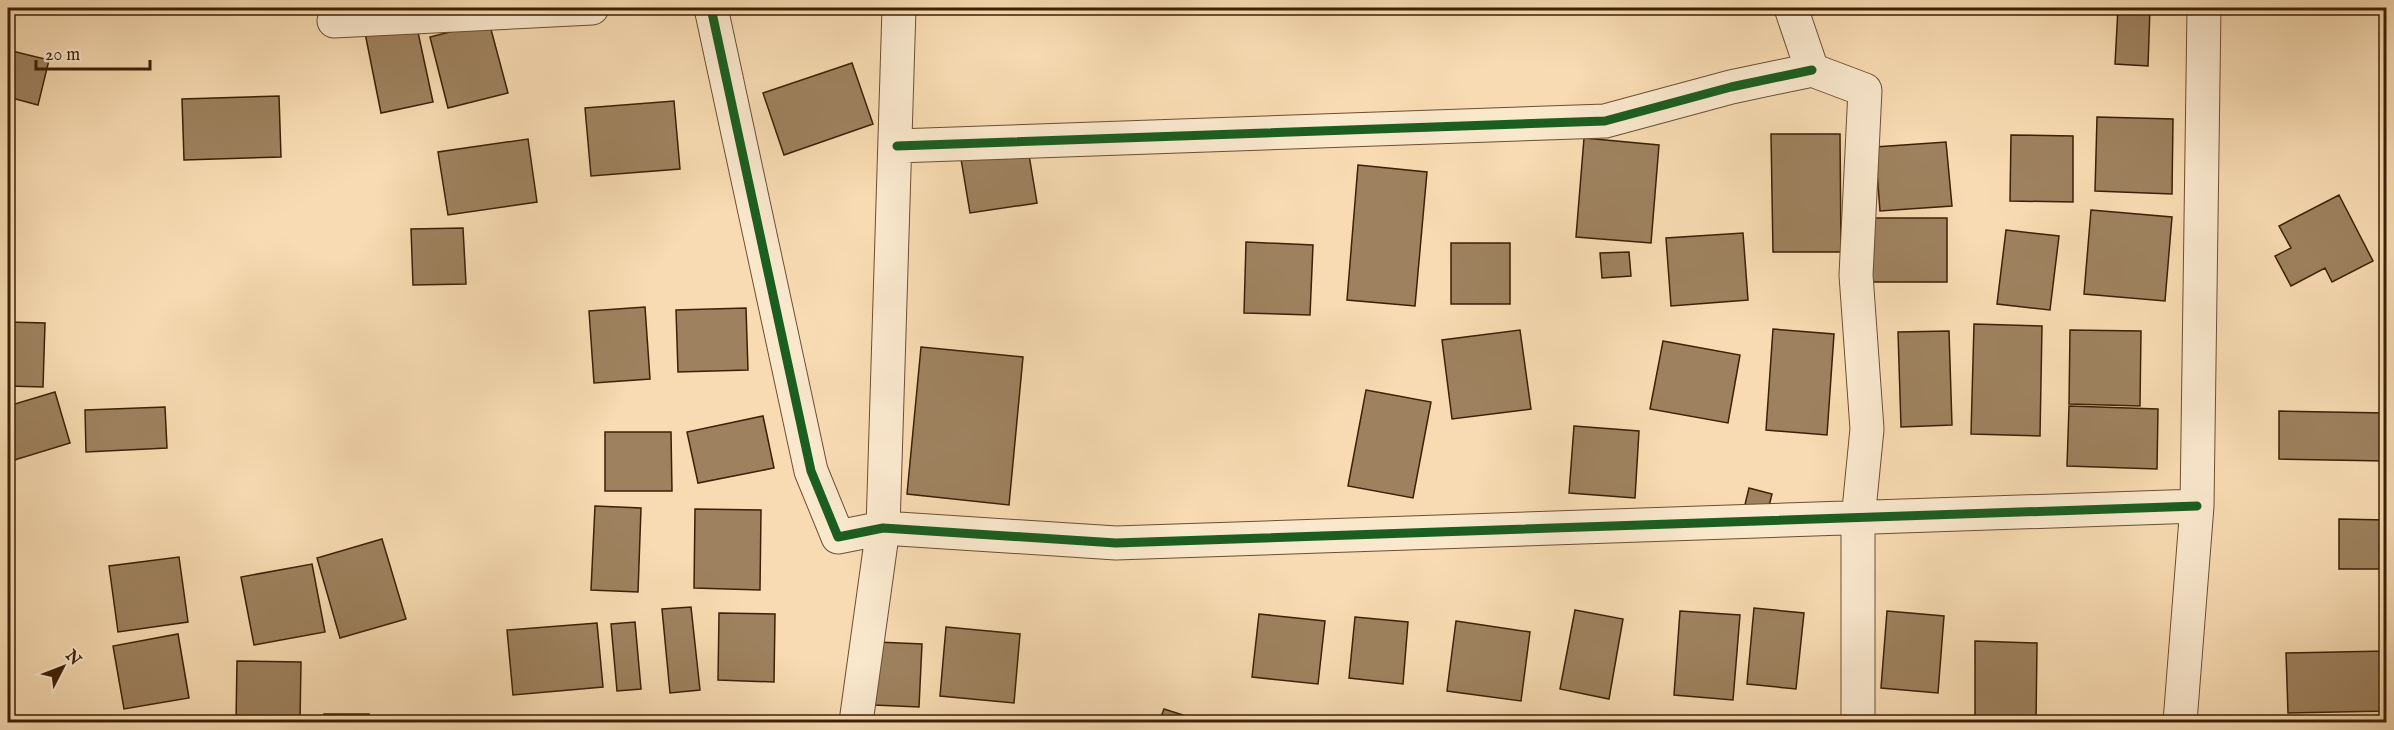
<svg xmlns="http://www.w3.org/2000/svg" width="2394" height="730" font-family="'IM FELL English',serif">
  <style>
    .building { fill: #9e825f; stroke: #3c2105; stroke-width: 1.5 }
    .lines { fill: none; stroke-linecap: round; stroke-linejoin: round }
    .minor-casing { stroke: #6b5030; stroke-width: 35 }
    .minor { stroke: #fae8cd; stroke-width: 33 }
    .cycleway-casing { stroke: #fae8cd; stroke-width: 13 }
    .cycleway { stroke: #1b5e20; stroke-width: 9 }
  </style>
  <rect width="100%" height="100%" fill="#f8dbb2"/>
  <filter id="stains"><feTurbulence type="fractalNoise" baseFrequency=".00333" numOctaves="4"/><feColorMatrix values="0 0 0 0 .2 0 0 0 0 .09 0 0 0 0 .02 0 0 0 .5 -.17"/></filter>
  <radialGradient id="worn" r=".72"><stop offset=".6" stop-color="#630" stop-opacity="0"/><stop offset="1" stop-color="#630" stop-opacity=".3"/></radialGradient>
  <path class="building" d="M 2118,8 L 2150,8 L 2148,66 L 2115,64 Z
    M 489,22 L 508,93 L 448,108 L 430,37 Z
    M 416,23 L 433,102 L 381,113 L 365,33 Z
    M 8,50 L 49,60 L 38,105 L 8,97 Z
    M 852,63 L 873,124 L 784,155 L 763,93 Z
    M 279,96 L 281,157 L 184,160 L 182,99 Z
    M 674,101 L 680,169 L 591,176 L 585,108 Z
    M 2097,117 L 2173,119 L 2172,194 L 2095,191 Z
    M 1771,134 L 1840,134 L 1841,252 L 1773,252 Z
    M 2011,135 L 2073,136 L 2073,202 L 2010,201 Z
    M 1584,138 L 1659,145 L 1651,243 L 1576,237 Z
    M 528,139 L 537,202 L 448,215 L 438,152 Z
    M 1946,142 L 1952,206 L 1880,211 L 1875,147 Z
    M 1027,143 L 1037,203 L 970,213 L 960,153 Z
    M 1358,165 L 1427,172 L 1415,306 L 1347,300 Z
    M 2339,195 L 2373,261 L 2332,282 L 2325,268 L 2291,286 L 2275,256 L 2291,248 L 2279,226 Z
    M 2091,210 L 2172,217 L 2165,301 L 2084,294 Z
    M 1870,218 L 1947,218 L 1947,282 L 1870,282 Z
    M 463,228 L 466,284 L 413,285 L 411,229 Z
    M 2006,230 L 2059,236 L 2050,310 L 1997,304 Z
    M 1743,233 L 1748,300 L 1671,306 L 1666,238 Z
    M 1246,242 L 1313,245 L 1310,315 L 1244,313 Z
    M 1451,243 L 1510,243 L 1510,304 L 1451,304 Z
    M 1629,252 L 1631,276 L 1602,278 L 1600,253 Z
    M 645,307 L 650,379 L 594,383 L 589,311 Z
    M 746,308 L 748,370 L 678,372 L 676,310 Z
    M 8,322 L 45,323 L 43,387 L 8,386 Z
    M 1974,324 L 2042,326 L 2040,436 L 1971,434 Z
    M 1773,329 L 1834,334 L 1827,435 L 1766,430 Z
    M 1520,330 L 1531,409 L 1452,419 L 1442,340 Z
    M 2070,330 L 2141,331 L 2140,406 L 2069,404 Z
    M 1949,331 L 1952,425 L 1901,427 L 1898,332 Z
    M 1663,341 L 1740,355 L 1728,423 L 1650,409 Z
    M 921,347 L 1023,357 L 1009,505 L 907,494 Z
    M 1366,390 L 1431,402 L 1413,498 L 1348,486 Z
    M 55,392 L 70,443 L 8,462 L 8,406 Z
    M 2069,406 L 2158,409 L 2157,469 L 2067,466 Z
    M 165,407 L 167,448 L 86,452 L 85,410 Z
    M 2279,411 L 2386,413 L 2386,461 L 2279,459 Z
    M 763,416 L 774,468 L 698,483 L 687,432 Z
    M 1574,426 L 1639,431 L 1635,498 L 1569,493 Z
    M 605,432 L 671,432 L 672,491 L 605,491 Z
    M 1749,488 L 1772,494 L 1765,522 L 1742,517 Z
    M 595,506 L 641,508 L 638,592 L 591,590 Z
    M 695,509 L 761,510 L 760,590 L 694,588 Z
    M 2339,519 L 2386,520 L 2386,569 L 2339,569 Z
    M 382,539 L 406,619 L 340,638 L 317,558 Z
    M 179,557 L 188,622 L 118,632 L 109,566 Z
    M 312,564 L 325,632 L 254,645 L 241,577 Z
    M 691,607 L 700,690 L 670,693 L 662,609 Z
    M 1754,608 L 1804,613 L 1796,689 L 1747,684 Z
    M 1575,610 L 1623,619 L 1609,699 L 1560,689 Z
    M 1680,611 L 1740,615 L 1733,700 L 1674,695 Z
    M 1887,611 L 1944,616 L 1938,693 L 1881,688 Z
    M 719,613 L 775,614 L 774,682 L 718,680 Z
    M 1259,614 L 1325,621 L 1318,684 L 1252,677 Z
    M 1355,617 L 1408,622 L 1403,684 L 1349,678 Z
    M 1456,621 L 1530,632 L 1521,701 L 1447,691 Z
    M 635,622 L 641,689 L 617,691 L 611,624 Z
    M 597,623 L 603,687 L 513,695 L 507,630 Z
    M 946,627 L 1020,634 L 1014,703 L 940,696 Z
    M 178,634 L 189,698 L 124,709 L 113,646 Z
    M 1975,641 L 2037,643 L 2036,722 L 1975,722 Z
    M 877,642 L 922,644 L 919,707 L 874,705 Z
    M 2386,651 L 2386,711 L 2288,713 L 2286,653 Z
    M 237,661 L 301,662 L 300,722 L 236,722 Z
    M 1164,709 L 1205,722 L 1159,722 Z
    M 324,714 L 369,714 L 369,722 L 324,722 Z"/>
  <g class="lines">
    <g class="minor-casing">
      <path id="minor" d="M 711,8 L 811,471 L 838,537 L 883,528 L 1116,543 L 2197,506
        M 1791,8 L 1812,70 L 1865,90 L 1856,275 L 1867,429 L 1858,520 L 1858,722
        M 334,21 L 592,8
        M 897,146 L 1605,121 L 1731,87 L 1812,70
        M 856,722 L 883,528 L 899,8
        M 2180,722 L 2197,506 L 2204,8"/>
    </g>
    <use href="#minor" class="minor"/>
    <g class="cycleway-casing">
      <path id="cycleway" d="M 711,8 L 811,471 L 838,537 L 883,528 L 1116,543 L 2197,506
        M 897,146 L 1605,121 L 1731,87 L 1812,70"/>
    </g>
    <use href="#cycleway" class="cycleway"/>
  </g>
  <rect width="2394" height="730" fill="none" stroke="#f8dbb2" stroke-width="30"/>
  <rect x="9" y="9" width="2376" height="712" fill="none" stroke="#3c2105" stroke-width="3"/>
  <rect x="15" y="15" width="2364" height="700" fill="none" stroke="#3c2105" stroke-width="1.5"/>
  <g transform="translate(63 667) rotate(48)" stroke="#fae8cd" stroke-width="4.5" paint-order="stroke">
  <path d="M0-4.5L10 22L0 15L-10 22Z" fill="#3c2105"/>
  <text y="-9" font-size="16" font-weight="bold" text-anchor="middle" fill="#3c2105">N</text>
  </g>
  <path d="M36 60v9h114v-9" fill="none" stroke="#3c2105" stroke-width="3"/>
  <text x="45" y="60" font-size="18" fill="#3c2105" stroke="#fae8cd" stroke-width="4.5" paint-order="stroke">20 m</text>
  <rect width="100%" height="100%" filter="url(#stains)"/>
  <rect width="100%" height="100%" fill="url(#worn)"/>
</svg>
